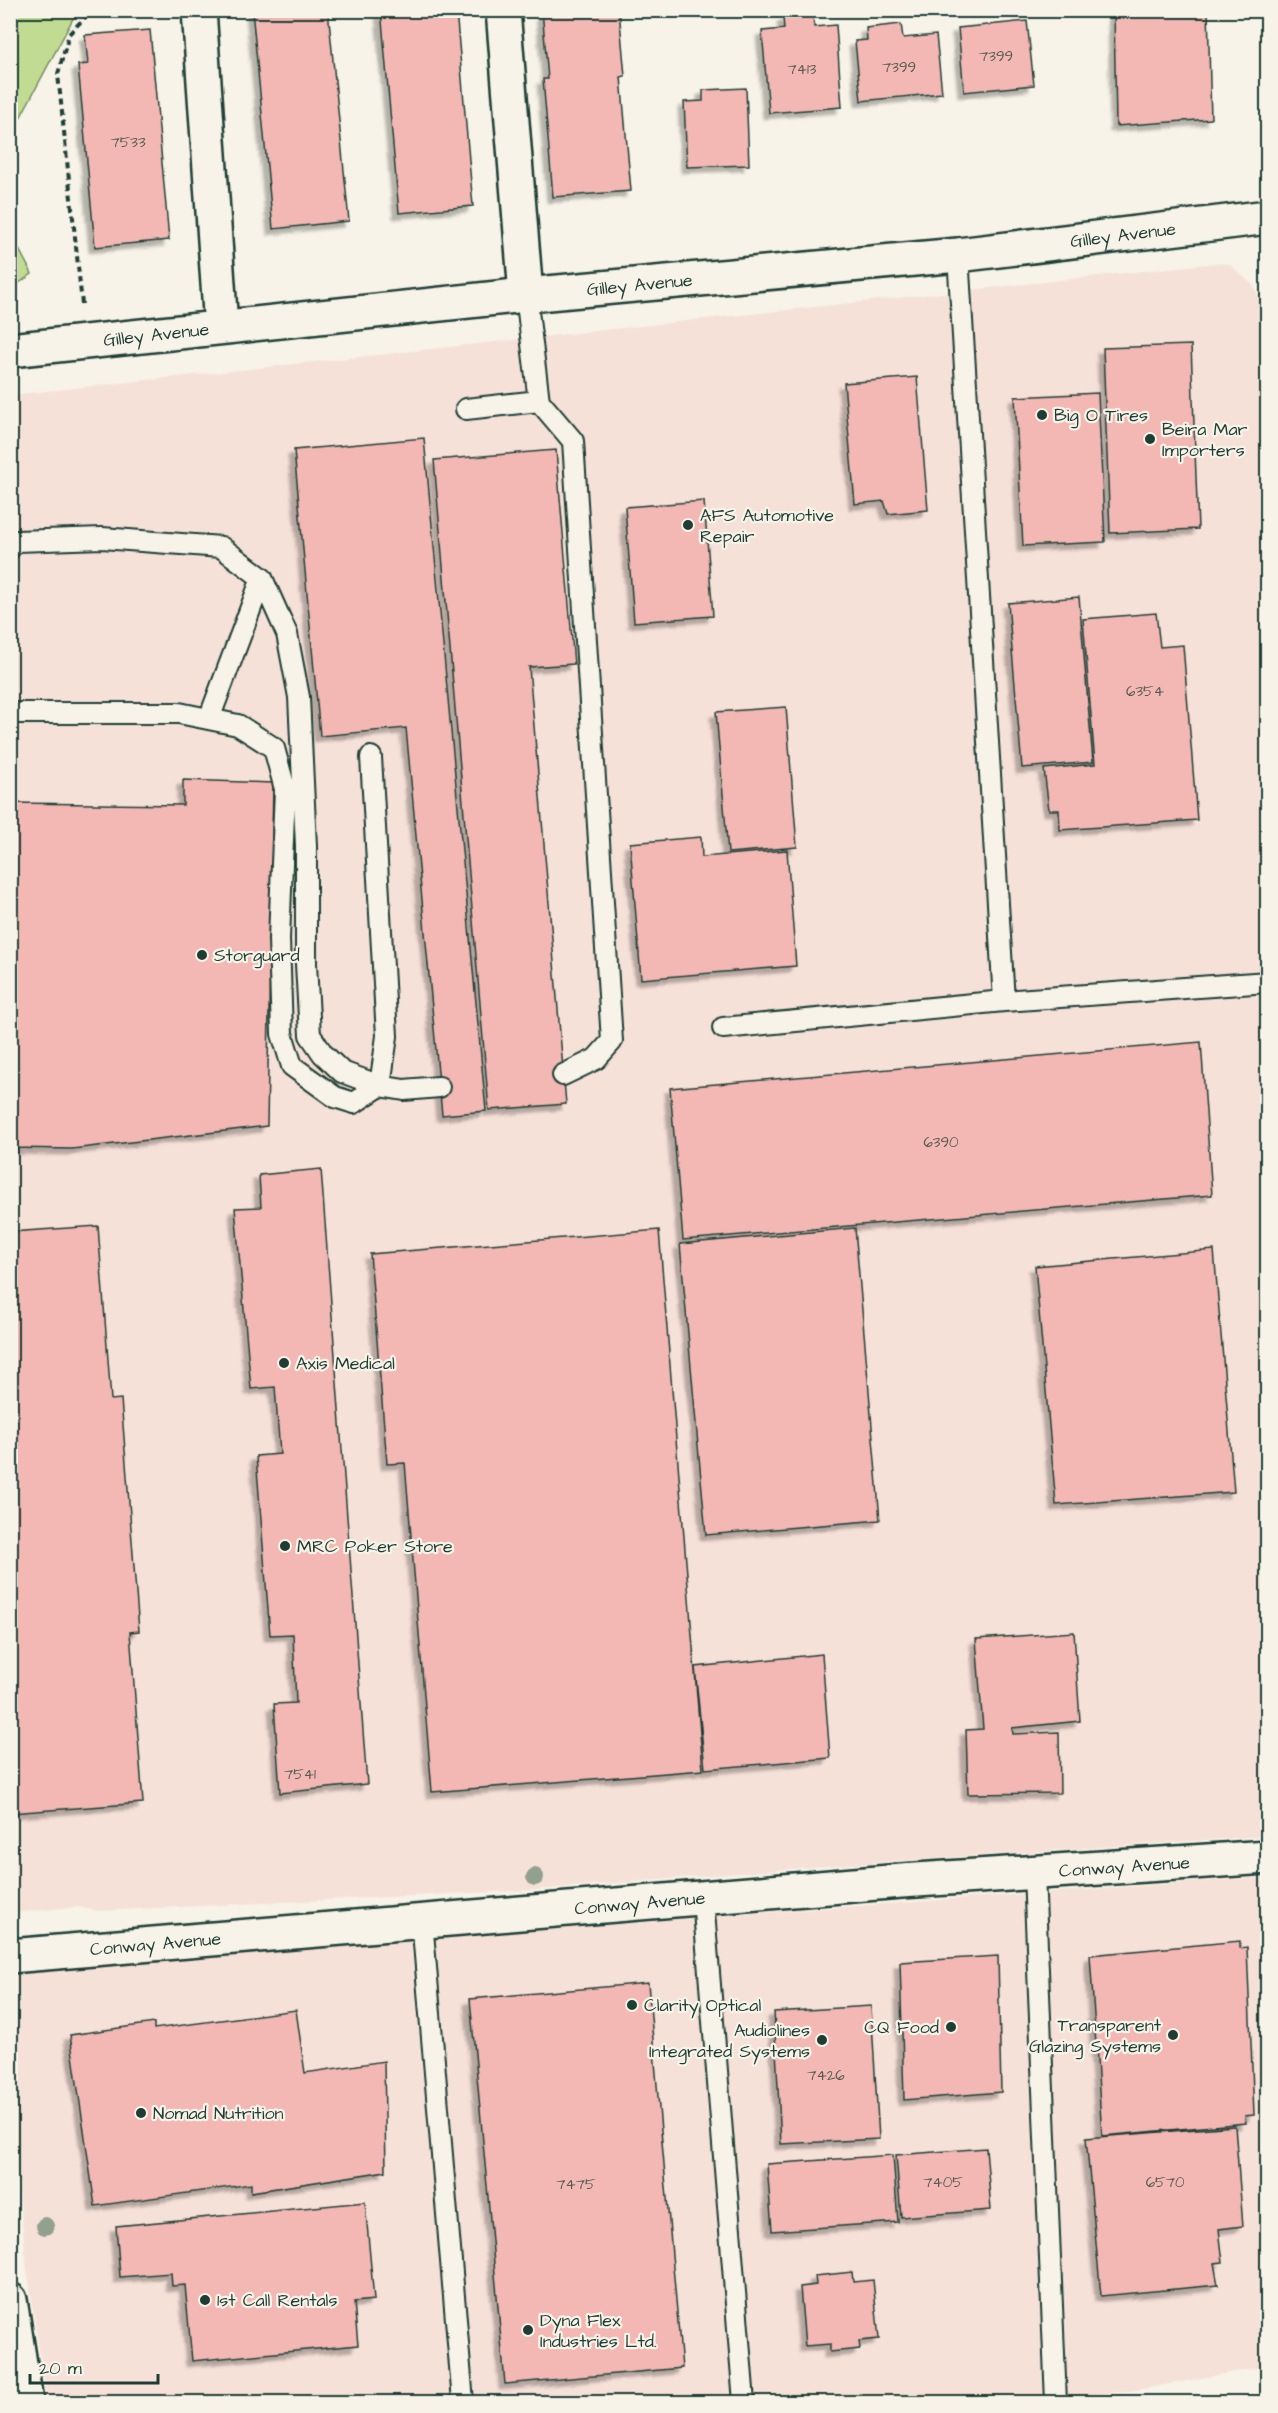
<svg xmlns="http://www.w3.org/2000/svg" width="1278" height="2413" font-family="'Architects Daughter',sans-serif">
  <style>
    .built { fill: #f6e1d8 }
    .green { fill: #c2db92; stroke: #708c63; stroke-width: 1.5 }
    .building { fill: #f4b8b4; stroke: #1f3d34; stroke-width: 1.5; filter: url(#shadow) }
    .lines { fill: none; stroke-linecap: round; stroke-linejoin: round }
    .service-casing { stroke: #1f3d34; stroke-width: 24 }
    .minor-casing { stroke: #1f3d34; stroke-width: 38 }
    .tertiary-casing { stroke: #1f3d34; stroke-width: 38 }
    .path { stroke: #1f3d34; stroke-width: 4; stroke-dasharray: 6 4.5; stroke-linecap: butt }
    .service { stroke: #f7f3e8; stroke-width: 20 }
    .minor { stroke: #f7f3e8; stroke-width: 33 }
    .tertiary { stroke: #f7f3e8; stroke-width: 33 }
    .tree { fill: #92a08f }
    .poi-dot { fill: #1f3d34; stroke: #f7f3e8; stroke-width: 2 }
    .labels { text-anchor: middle; stroke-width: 4.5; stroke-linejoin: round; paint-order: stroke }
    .number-label { font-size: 15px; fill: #545c54 }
    .street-label { font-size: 18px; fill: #1f3d34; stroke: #f7f3e8 }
    .poi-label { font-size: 18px; fill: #1f3d34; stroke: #f7f3e8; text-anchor: start }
  </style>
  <defs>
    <filter id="shadow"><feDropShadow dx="-5.5" dy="5.5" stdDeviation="1.5" flood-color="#0004"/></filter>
  </defs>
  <rect width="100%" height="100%" fill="#f7f3e8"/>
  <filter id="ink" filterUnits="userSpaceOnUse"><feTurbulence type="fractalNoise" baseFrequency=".0167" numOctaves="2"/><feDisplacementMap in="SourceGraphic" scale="12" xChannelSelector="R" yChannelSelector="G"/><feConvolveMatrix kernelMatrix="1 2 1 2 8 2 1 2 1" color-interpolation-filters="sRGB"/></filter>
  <g filter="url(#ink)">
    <path class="built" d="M 1216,263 L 1229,264 L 1253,285 L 1264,307 L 1268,324 L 1267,1836 L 839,1865 L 536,1890 L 98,1911 L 77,1907 L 11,1913 L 11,395 Z
      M 1267,1877 L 1267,2366 L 1137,2390 L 1024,2402 L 47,2402 L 27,2269 L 10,2105 L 10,1977 L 18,1972 L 757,1913 Z"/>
    <path class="green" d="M 20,10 L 77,11 L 19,120 L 11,149 L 11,30 Z
      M 10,232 L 32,274 L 19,283 L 11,284 Z"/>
    <path class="building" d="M 252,10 L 328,10 L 349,221 L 273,229 Z
      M 381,10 L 456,10 L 473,206 L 399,213 Z
      M 542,10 L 619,10 L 625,76 L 621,77 L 631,191 L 553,197 L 543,79 L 548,79 Z
      M 1114,10 L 1208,10 L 1211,119 L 1116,126 Z
      M 813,15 L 814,27 L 836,25 L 842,107 L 769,113 L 762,31 L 784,29 L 783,17 Z
      M 1027,21 L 1034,85 L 964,92 L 958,28 Z
      M 901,24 L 903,38 L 936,35 L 942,93 L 861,101 L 855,41 L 867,40 L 866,28 Z
      M 150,30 L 169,240 L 95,247 L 78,65 L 88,64 L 85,35 Z
      M 746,88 L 749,165 L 687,167 L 684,102 L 703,101 L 703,90 Z
      M 1191,345 L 1198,529 L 1110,533 L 1103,348 Z
      M 917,377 L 928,510 L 888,514 L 884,501 L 855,504 L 844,383 Z
      M 1098,393 L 1105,542 L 1023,546 L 1015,397 Z
      M 424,438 L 486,1111 L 442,1115 L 406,728 L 320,736 L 294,450 Z
      M 556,450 L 574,664 L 529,667 L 566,1104 L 489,1110 L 434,460 Z
      M 704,501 L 713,616 L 634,622 L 625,507 Z
      M 1079,597 L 1093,762 L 1022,768 L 1008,603 Z
      M 1156,613 L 1160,647 L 1183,645 L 1197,820 L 1060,830 L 1059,810 L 1049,810 L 1044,769 L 1095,764 L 1083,619 Z
      M 786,707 L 797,847 L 728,853 L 716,712 Z
      M 183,780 L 273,783 L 267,1126 L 72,1149 L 10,1148 L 10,803 L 183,805 Z
      M 701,837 L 702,857 L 787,850 L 796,966 L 641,979 L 630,843 Z
      M 1201,1042 L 1212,1195 L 683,1240 L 670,1088 Z
      M 321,1169 L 367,1784 L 280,1793 L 274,1704 L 296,1703 L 293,1634 L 270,1635 L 256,1456 L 280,1454 L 275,1387 L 251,1389 L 235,1208 L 261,1207 L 259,1175 Z
      M 98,1226 L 111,1400 L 121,1399 L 139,1631 L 130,1632 L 143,1803 L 10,1813 L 10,1232 Z
      M 855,1228 L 880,1520 L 706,1535 L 680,1244 Z
      M 659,1230 L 703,1770 L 432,1792 L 405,1463 L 387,1464 L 370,1254 Z
      M 1214,1250 L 1234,1492 L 1056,1505 L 1035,1266 Z
      M 1074,1632 L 1080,1721 L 1012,1728 L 1013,1734 L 1059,1732 L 1060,1793 L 968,1794 L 966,1730 L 983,1729 L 976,1639 Z
      M 822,1654 L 830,1758 L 705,1769 L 695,1667 Z
      M 1240,1941 L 1240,1948 L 1247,1947 L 1254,2115 L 1245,2116 L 1246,2123 L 1102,2136 L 1090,1955 Z
      M 998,1956 L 1001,2092 L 904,2100 L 900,1962 Z
      M 648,1983 L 682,2368 L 505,2384 L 470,1999 Z
      M 871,2006 L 879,2139 L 781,2144 L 774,2012 Z
      M 296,2010 L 305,2073 L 384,2061 L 386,2171 L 251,2192 L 251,2184 L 95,2206 L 70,2035 L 154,2023 L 154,2029 Z
      M 1235,2126 L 1243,2226 L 1219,2229 L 1223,2262 L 1214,2263 L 1218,2285 L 1101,2296 L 1086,2138 Z
      M 986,2148 L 991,2210 L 901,2217 L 896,2155 Z
      M 893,2155 L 898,2222 L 772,2231 L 767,2164 Z
      M 365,2202 L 374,2300 L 354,2302 L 358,2345 L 192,2361 L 185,2285 L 172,2286 L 171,2273 L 120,2277 L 116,2226 Z
      M 852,2272 L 853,2282 L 873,2280 L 879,2339 L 859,2341 L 860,2349 L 830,2352 L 830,2344 L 805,2346 L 800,2287 L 816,2285 L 815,2276 Z"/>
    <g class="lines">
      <g class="service-casing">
        <path id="service" d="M 958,255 L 1004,1001
          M 526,295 L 539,401 L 573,441 L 612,1041 L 596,1059 L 563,1075
          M 466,409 L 539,401
          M 10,548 L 17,541 L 102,538 L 221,547 L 262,578 L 287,634 L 299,697 L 306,846 L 306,964 L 310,1035 L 323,1054 L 342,1072 L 380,1086 L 404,1090 L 439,1087
          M 10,713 L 179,713 L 238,725 L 274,748 L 285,789 L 279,939 L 282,1034 L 292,1066 L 335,1097 L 354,1103 L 380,1086 L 387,1036 L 371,757
          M 209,719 L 262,578
          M 723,1028 L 1004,1001 L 1268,982
          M 1034,1874 L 1056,2402
          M 703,1899 L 744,2402
          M 422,1920 L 463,2402"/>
      </g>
      <g class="minor-casing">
        <g id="minor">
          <path d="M 199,10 L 221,327"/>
          <path d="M 503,10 L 526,295"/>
          <path id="s1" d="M 10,1956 L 901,1881 L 1268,1857"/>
          <path d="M 10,2300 L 26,2402"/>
        </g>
      </g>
      <g class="tertiary-casing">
        <g id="tertiary">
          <path id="s2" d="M 10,350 L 526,295 L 958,255 L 1268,217"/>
        </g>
      </g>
      <path class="path" d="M 82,304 L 58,74 L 69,34 L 92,10"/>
      <use href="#service" class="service"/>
      <use href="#minor" class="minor"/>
      <use href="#tertiary" class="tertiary"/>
    </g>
    <g class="tree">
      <circle cx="535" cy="1877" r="9"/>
      <circle cx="45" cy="2226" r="9"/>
    </g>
  </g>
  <g class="poi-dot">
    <circle cx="1042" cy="415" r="6"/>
    <circle cx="1150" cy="439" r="6"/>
    <circle cx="688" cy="525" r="6"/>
    <circle cx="202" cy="955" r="6"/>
    <circle cx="284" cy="1363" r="6"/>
    <circle cx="285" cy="1546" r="6"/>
    <circle cx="632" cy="2005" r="6"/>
    <circle cx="951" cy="2027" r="6"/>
    <circle cx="1173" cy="2035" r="6"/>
    <circle cx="822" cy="2040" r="6"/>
    <circle cx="141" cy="2113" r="6"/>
    <circle cx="205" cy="2300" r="6"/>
    <circle cx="528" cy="2330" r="6"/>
  </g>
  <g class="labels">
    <g class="number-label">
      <text x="996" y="61">7399</text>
      <text x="899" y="72">7399</text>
      <text x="802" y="74">7413</text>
      <text x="128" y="147">7533</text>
      <text x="1145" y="696">6354</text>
      <text x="941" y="1147">6390</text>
      <text x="300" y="1779">7541</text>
      <text x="826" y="2080">7426</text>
      <text x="943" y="2187">7405</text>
      <text x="1165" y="2187">6570</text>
      <text x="576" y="2189">7475</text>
    </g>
    <g class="street-label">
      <text dy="6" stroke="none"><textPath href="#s2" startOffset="1119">Gilley Avenue</textPath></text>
      <text dy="6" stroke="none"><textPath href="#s2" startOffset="633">Gilley Avenue</textPath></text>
      <text dy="6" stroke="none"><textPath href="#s2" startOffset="147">Gilley Avenue</textPath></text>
      <text dy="6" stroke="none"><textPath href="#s1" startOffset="1118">Conway Avenue</textPath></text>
      <text dy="6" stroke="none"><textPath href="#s1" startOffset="632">Conway Avenue</textPath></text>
      <text dy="6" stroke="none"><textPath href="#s1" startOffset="146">Conway Avenue</textPath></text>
    </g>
    <g class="poi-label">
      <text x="1054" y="421">Big O Tires</text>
      <text x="1162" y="435">Beira Mar<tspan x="1162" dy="21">Importers</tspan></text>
      <text x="700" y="521">AFS Automotive<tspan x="700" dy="21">Repair</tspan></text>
      <text x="214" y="961">Storguard</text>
      <text x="296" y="1369">Axis Medical</text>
      <text x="297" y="1552">MRC Poker Store</text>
      <text x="644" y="2011">Clarity Optical</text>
      <text x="1161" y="2031" text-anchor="end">Transparent<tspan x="1161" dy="21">Glazing Systems</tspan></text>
      <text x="939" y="2033" text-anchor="end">CQ Food</text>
      <text x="810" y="2036" text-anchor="end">Audiolines<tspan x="810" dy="21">Integrated Systems</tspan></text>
      <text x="153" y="2119">Nomad Nutrition</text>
      <text x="217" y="2306">1st Call Rentals</text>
      <text x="540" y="2326">Dyna Flex<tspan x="540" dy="21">Industries Ltd.</tspan></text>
    </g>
  </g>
  <rect width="1278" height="2413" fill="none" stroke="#f7f3e8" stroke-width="36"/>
  <rect x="18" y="18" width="1242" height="2377" fill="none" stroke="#1f3d34" stroke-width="2" filter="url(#ink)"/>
  <path d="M30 2374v9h128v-9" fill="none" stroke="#1f3d34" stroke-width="3"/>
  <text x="39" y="2374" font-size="18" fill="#1f3d34" stroke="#f7f3e8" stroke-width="4.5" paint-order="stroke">20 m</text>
</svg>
